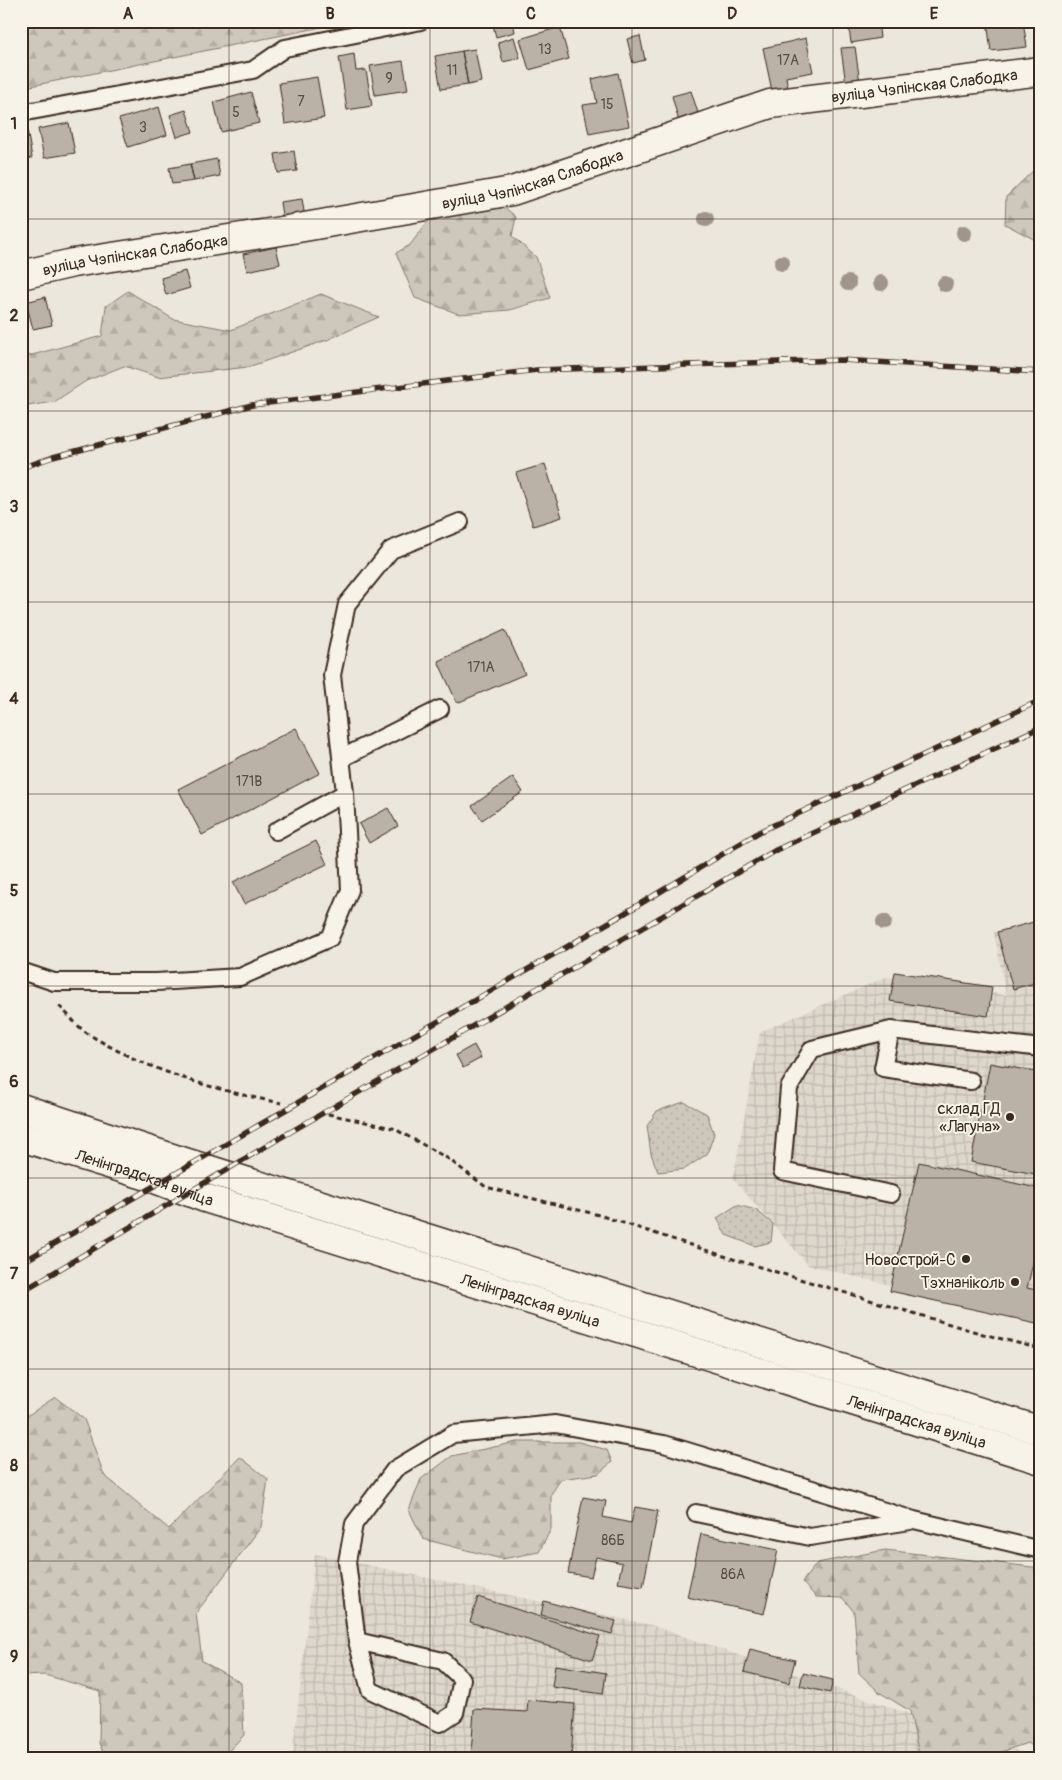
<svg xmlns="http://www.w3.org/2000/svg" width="1062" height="1780" font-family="Pangolin,sans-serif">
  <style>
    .industrial { fill: url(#industrial-grid) }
    .grass { fill: url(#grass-dots); stroke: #84796d }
    .forest { fill: url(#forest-firs); stroke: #84796d }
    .building { fill: #bab2a7; stroke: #3b2a1e }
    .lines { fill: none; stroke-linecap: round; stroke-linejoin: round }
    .lane-casing { stroke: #3b2a1e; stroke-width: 20 }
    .street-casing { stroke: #3b2a1e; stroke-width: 31 }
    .primary-casing { stroke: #3b2a1e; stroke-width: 31 }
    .path { stroke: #3b2a1e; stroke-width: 3; stroke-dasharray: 5 4; stroke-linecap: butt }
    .lane { stroke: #f7f3e8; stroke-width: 16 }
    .street { stroke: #f7f3e8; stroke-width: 28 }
    .primary { stroke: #f7f3e8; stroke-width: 28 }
    .rail-casing { stroke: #3b2a1e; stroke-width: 5.5 }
    .rail { stroke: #f7f3e8; stroke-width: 4; stroke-dasharray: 11; stroke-linecap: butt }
    .tree { fill: #9f958a }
    .grid { fill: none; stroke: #3b2a1e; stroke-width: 1; stroke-opacity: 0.55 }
    .poi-dot { fill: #3b2a1e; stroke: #f7f3e8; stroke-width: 2 }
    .labels { text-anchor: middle; stroke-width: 4; stroke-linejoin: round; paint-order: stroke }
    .number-label { font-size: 14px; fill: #5b4c40 }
    .street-label { font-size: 16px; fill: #3b2a1e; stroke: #f7f3e8 }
    .poi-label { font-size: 16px; fill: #3b2a1e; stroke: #f7f3e8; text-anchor: end }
    .neatline { fill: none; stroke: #3b2a1e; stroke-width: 2 }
    .grid-label { font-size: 16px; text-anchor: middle; font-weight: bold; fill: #3b2a1e }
  </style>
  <defs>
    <pattern id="industrial-grid" width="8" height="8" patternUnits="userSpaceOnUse" patternTransform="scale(1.25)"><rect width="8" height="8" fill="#ddd7cc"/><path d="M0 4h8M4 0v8" fill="none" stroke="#bfb9af"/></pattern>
    <pattern id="grass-dots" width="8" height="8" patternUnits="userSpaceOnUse" patternTransform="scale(1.25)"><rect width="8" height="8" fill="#cec8bc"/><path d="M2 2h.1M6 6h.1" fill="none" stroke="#b2aca1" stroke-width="1.8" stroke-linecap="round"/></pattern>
    <pattern id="forest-firs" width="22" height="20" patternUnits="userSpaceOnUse" patternTransform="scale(1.25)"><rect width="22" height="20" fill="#cec8bc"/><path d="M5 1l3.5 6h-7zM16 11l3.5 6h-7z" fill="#b2aca1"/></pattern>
  </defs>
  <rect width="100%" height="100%" fill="#ece7dc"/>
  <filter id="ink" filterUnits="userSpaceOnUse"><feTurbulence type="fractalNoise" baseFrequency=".02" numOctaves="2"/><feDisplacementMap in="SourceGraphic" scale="10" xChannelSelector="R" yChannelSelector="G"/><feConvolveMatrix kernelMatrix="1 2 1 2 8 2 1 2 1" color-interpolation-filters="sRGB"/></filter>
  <g filter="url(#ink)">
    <path class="industrial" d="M 1041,921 L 1041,1316 L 886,1284 L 808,1265 L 733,1179 L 760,1032 L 886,977 L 1006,995 L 994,932 Z
      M 315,1554 L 651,1625 L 1041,1759 L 292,1759 Z"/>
    <path class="grass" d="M 684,1102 L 707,1114 L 714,1134 L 707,1154 L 685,1169 L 658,1172 L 651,1154 L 647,1126 L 657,1111 Z
      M 737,1205 L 756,1210 L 773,1224 L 771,1242 L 755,1246 L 726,1235 L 717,1218 Z"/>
    <path class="forest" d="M 21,21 L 352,21 L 21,88 Z
      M 1041,163 L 1041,243 L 1005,224 L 1006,197 Z
      M 496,200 L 516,217 L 512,236 L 536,257 L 550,298 L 510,310 L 459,314 L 415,298 L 396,253 L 410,245 L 429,220 Z
      M 128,291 L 173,319 L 231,330 L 321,294 L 379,317 L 327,340 L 248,367 L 158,377 L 124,366 L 86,381 L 54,402 L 21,407 L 21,358 L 102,336 L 106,306 Z
      M 55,1397 L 84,1419 L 104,1475 L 169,1529 L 240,1457 L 268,1479 L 261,1527 L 196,1613 L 202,1661 L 241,1683 L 244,1735 L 221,1759 L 106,1759 L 99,1743 L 100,1691 L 45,1675 L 21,1676 L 21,1420 Z
      M 517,1442 L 579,1442 L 607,1450 L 612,1462 L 598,1474 L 561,1479 L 551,1494 L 551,1529 L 539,1552 L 502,1559 L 423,1539 L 409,1510 L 421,1479 L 452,1456 Z
      M 885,1550 L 1041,1568 L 1041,1753 L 1027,1743 L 981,1759 L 920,1759 L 910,1711 L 879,1692 L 859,1673 L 854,1612 L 843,1598 L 816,1597 L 802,1582 L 817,1563 Z"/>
    <path class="building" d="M 492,21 L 513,21 L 515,32 L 496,37 Z
      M 848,21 L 878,21 L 880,38 L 851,43 Z
      M 987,21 L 1023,21 L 1027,47 L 991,51 Z
      M 560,27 L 569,59 L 529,70 L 520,39 Z
      M 640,36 L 645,60 L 633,63 L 627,39 Z
      M 514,37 L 520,58 L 503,62 L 498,42 Z
      M 806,38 L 813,72 L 786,77 L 788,88 L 772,91 L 763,48 Z
      M 855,47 L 860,83 L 846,85 L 841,48 Z
      M 475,49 L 481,82 L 468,85 L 462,51 Z
      M 462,51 L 468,85 L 441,89 L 435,56 Z
      M 354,54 L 356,71 L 366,70 L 372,106 L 347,110 L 339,57 Z
      M 403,61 L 408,90 L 375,95 L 370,66 Z
      M 618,73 L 629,126 L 589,134 L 583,105 L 597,103 L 592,79 Z
      M 317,77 L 324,118 L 285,124 L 279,83 Z
      M 691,91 L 699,116 L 679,122 L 672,96 Z
      M 251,92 L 259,123 L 221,132 L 214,102 Z
      M 159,107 L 167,135 L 128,147 L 119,119 Z
      M 186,110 L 193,132 L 177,137 L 170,115 Z
      M 69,123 L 75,153 L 44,158 L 38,129 Z
      M 27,129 L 32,158 L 21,160 L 21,130 Z
      M 294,151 L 297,171 L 278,173 L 275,154 Z
      M 217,159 L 220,176 L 194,181 L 190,164 Z
      M 190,164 L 194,181 L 172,184 L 169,168 Z
      M 302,199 L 305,218 L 283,222 L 280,202 Z
      M 276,247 L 280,264 L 247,271 L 243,254 Z
      M 185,271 L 190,288 L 166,295 L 161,278 Z
      M 45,297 L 52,325 L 33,329 L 26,302 Z
      M 545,464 L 562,517 L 533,526 L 516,473 Z
      M 505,630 L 525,674 L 457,703 L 438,661 Z
      M 296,728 L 320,773 L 202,835 L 178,789 Z
      M 513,777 L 523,792 L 482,820 L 472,806 Z
      M 388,808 L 398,826 L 369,843 L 359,824 Z
      M 316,841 L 327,864 L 244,904 L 233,882 Z
      M 1041,920 L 1041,981 L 1013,989 L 997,932 Z
      M 895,972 L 992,987 L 988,1016 L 890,1001 Z
      M 474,1045 L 481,1058 L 463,1068 L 456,1055 Z
      M 990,1063 L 1041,1073 L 1041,1175 L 971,1162 Z
      M 919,1162 L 1041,1189 L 1041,1230 L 1027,1288 L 1041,1291 L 1041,1324 L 890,1291 Z
      M 583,1497 L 606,1501 L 603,1517 L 631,1523 L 635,1507 L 658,1511 L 643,1587 L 618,1583 L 622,1563 L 596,1557 L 591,1577 L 568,1573 Z
      M 701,1534 L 778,1550 L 764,1614 L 687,1597 Z
      M 478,1597 L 600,1636 L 592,1660 L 470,1622 Z
      M 544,1601 L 616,1621 L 612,1634 L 541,1615 Z
      M 750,1649 L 795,1660 L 789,1683 L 744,1672 Z
      M 555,1665 L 606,1673 L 603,1694 L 552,1687 Z
      M 803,1673 L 833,1680 L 830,1693 L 800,1686 Z
      M 528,1700 L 575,1704 L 571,1759 L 471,1756 L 474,1709 L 527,1712 Z
      M 340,1754 L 394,1759 L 340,1759 Z"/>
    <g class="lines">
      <g class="lane-casing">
        <path id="lane" d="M 21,113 L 253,70 L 285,48 L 421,21
          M 342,758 L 440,709
          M 276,831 L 345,793
          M 21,971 L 54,982 L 156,982 L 240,977 L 330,938 L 350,890 L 345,793 L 332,675 L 347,604 L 391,550 L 460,522
          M 891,1030 L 883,1068 L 971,1081
          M 891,1194 L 782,1171 L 789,1088 L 812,1049 L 891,1030 L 1041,1048
          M 696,1513 L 810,1537 L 910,1521
          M 357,1641 L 443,1661 L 462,1679 L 455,1713 L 440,1723 L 370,1690 L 357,1641 L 347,1562 L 354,1524 L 395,1469 L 453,1434 L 555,1424 L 664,1444 L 914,1520 L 1041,1550"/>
      </g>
      <g class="street-casing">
        <g id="street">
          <path id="s1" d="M 21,275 L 73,263 L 281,231 L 512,191 L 770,104 L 1041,71"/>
        </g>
      </g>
      <g class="primary-casing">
        <g id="primary">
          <path d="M 21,1108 L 175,1159 L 1041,1431"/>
          <path id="s2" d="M 21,1137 L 147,1176 L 205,1198 L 1041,1460"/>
        </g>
      </g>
      <path class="path" d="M 59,1006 C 69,1015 78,1028 90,1035 C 148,1071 214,1090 281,1103
        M 328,1114 L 393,1128 L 447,1158 L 486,1187 L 599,1215 L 733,1259 L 983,1334 L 1041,1349"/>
      <use href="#lane" class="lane"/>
      <use href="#street" class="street"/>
      <use href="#primary" class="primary"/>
      <g class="rail-casing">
        <path id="rail" d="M 21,468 L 53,457 L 252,405 L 537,370 L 842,360 L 1041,372
          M 21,1263 L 620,916 L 761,831 L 1041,700
          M 21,1292 L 280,1138 L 776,850 L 1041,727"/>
      </g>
      <use href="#rail" class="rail"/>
    </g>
    <g class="tree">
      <circle cx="706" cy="219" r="8"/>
      <circle cx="964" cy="233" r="8"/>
      <circle cx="782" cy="263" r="8"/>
      <circle cx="848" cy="283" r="8"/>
      <circle cx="881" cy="283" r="8"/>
      <circle cx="945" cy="284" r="8"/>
      <circle cx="884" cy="922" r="8"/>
    </g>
  </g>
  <path class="grid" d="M 229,21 L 229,1759M 430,21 L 430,1759M 632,21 L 632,1759M 833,21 L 833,1759M 21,219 L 1041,219M 21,411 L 1041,411M 21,602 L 1041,602M 21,794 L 1041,794M 21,986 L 1041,986M 21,1178 L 1041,1178M 21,1369 L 1041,1369M 21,1561 L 1041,1561"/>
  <g class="poi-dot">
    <circle cx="1010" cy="1117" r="5"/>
    <circle cx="966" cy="1259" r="5"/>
    <circle cx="1015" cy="1282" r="5"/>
  </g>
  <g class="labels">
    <g class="number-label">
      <text x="545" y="54">13</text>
      <text x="788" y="65">17А</text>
      <text x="452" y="75">11</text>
      <text x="389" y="83">9</text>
      <text x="301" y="106">7</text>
      <text x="607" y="109">15</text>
      <text x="236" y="117">5</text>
      <text x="143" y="132">3</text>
      <text x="481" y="672">171А</text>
      <text x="249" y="786">171В</text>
      <text x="613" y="1545">86Б</text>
      <text x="733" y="1579">86А</text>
    </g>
    <g class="street-label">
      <text dy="6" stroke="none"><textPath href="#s1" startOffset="926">вуліца Чэпінская Слабодка</textPath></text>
      <text dy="6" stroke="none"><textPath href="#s1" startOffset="521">вуліца Чэпінская Слабодка</textPath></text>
      <text dy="6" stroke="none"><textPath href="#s1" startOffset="116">вуліца Чэпінская Слабодка</textPath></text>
      <text dy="6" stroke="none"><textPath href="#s2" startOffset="130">Ленінградская вуліца</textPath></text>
      <text dy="6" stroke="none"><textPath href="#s2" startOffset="535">Ленінградская вуліца</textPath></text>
      <text dy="6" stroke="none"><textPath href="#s2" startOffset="940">Ленінградская вуліца</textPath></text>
    </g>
    <g class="poi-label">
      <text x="1000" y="1114">склад ГД<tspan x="1000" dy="18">«Лагуна»</tspan></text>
      <text x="956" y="1265">Новострой-С</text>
      <text x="1005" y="1288">Тэхнаніколь</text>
    </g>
  </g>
  <rect width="1062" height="1780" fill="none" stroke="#f7f3e8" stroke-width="55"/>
  <rect x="28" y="28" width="1006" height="1724" class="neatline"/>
  <g class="grid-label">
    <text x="128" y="19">A</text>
    <text x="330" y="19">B</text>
    <text x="531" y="19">C</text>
    <text x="732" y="19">D</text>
    <text x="934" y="19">E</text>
    <text x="14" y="129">1</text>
    <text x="14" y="321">2</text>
    <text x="14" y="512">3</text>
    <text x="14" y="704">4</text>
    <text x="14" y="896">5</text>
    <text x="14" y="1087">6</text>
    <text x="14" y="1279">7</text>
    <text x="14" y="1471">8</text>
    <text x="14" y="1662">9</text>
  </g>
</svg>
